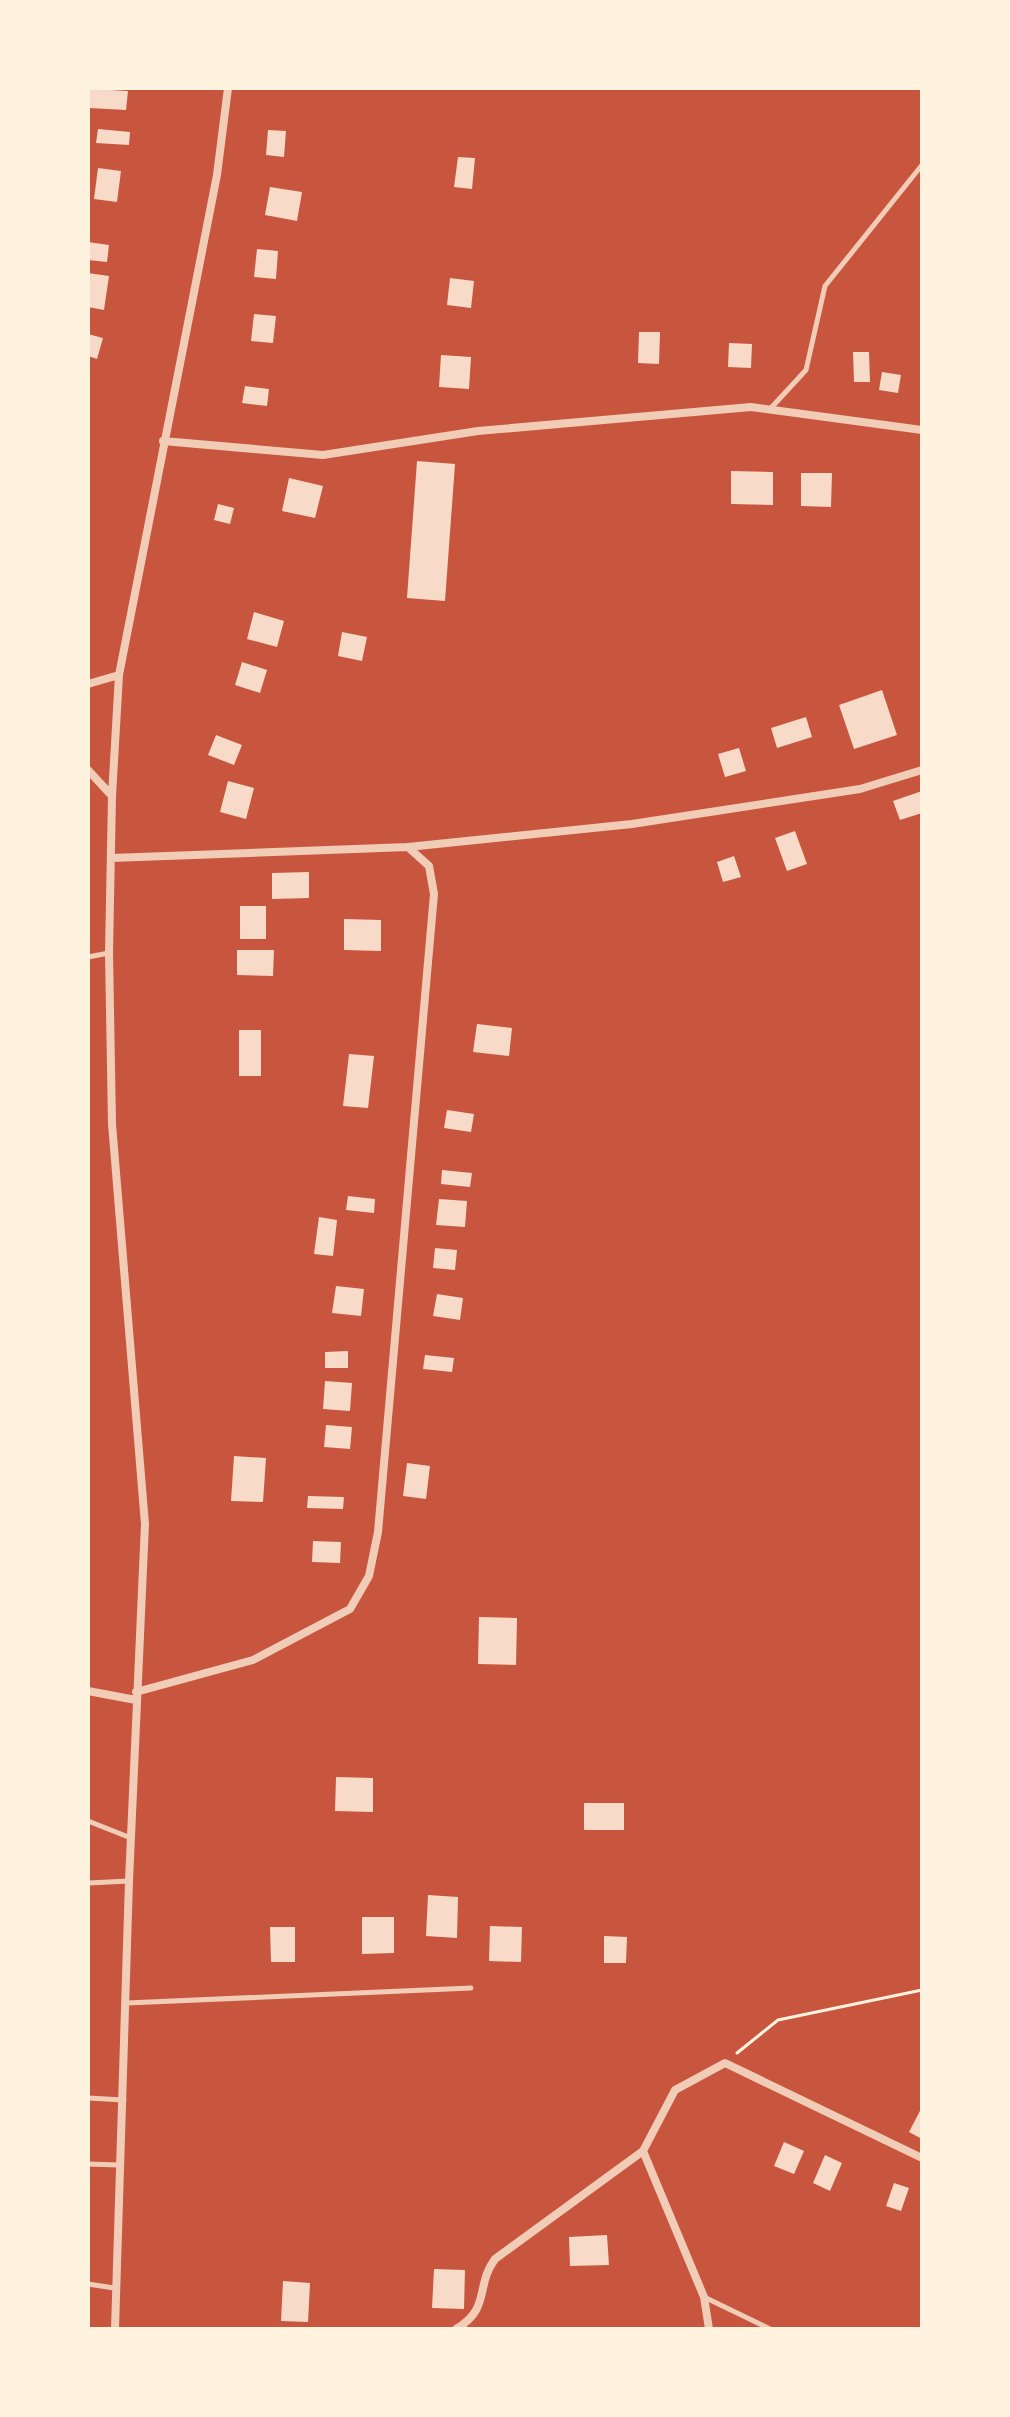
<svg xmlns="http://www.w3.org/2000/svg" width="1010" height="2417" font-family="Ubuntu,sans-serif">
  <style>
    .building { fill: #f7dbc8 }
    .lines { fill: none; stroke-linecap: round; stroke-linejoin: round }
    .path { stroke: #fff3e0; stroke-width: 3 }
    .service { stroke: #f1ccb7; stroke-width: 5 }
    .minor { stroke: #f1ccb7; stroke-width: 8 }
  </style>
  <rect width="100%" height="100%" fill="#c8553d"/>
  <path class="building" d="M 90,89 L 128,91 L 126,110 L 89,108 Z
    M 98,129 L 130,132 L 129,145 L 96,143 Z
    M 268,130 L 286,131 L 284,157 L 266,155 Z
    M 458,157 L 475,158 L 472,189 L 454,187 Z
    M 98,168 L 121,171 L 117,202 L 94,199 Z
    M 270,187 L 302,192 L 297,221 L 265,215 Z
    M 88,242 L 109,245 L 107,262 L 88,260 Z
    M 257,249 L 278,251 L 276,279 L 254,277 Z
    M 88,273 L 109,276 L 104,310 L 88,307 Z
    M 450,278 L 474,281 L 471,308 L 447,305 Z
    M 254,314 L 276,316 L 273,343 L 251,341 Z
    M 639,332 L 660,332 L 659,364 L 638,363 Z
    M 88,334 L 103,338 L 97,359 L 88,356 Z
    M 729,343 L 752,344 L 751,368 L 728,367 Z
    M 853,352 L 869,352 L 870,382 L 854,382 Z
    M 441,355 L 471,357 L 469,389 L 439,387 Z
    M 882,372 L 901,375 L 898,393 L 879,390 Z
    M 245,386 L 269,389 L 267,406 L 242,403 Z
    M 417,461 L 455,464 L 445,601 L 407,598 Z
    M 731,471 L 773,472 L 773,505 L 731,504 Z
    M 801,473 L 832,473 L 831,507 L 801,506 Z
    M 289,478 L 323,486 L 315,518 L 282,511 Z
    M 218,504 L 234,508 L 230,524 L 214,520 Z
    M 254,612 L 284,621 L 277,647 L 247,639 Z
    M 342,632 L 367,637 L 362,661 L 338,656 Z
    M 242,662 L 267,670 L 260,693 L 235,685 Z
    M 882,690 L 897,735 L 854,749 L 839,705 Z
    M 806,717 L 812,737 L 777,748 L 771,728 Z
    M 216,735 L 242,745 L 234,765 L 208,755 Z
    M 739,748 L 746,771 L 725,777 L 718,754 Z
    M 228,781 L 254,788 L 246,819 L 220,812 Z
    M 922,791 L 922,813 L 900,820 L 893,801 Z
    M 795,831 L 807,864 L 787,871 L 775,838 Z
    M 734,856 L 741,877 L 723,882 L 717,862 Z
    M 309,872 L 309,898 L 272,899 L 272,873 Z
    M 240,906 L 266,906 L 266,939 L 240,939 Z
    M 344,919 L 381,920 L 381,951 L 344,950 Z
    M 237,950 L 274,950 L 273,976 L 237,975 Z
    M 477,1024 L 512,1028 L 509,1056 L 473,1052 Z
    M 239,1030 L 261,1030 L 261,1076 L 239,1076 Z
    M 349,1054 L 374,1056 L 368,1108 L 343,1106 Z
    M 447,1110 L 474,1114 L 471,1132 L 444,1128 Z
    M 442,1170 L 472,1173 L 470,1187 L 441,1184 Z
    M 348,1196 L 375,1199 L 374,1213 L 346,1210 Z
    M 439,1199 L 467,1201 L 465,1227 L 436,1225 Z
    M 319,1217 L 337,1220 L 333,1256 L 314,1254 Z
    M 435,1248 L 457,1250 L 455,1270 L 433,1268 Z
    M 336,1286 L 364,1289 L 361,1316 L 332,1313 Z
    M 437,1294 L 463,1298 L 460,1320 L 433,1316 Z
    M 348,1351 L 348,1368 L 325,1368 L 325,1352 Z
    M 425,1355 L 454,1358 L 452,1372 L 423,1369 Z
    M 325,1381 L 352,1383 L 350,1411 L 323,1409 Z
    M 326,1425 L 352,1427 L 350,1449 L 324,1447 Z
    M 234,1456 L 266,1458 L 263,1502 L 231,1501 Z
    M 407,1463 L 430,1466 L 426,1499 L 403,1496 Z
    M 308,1496 L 344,1497 L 343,1509 L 307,1508 Z
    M 313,1541 L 341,1542 L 340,1563 L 312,1562 Z
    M 479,1617 L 517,1618 L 516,1665 L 478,1664 Z
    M 336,1777 L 373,1778 L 373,1812 L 335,1811 Z
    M 584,1803 L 624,1803 L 624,1830 L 584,1830 Z
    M 428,1895 L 458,1897 L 457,1938 L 426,1936 Z
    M 362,1917 L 394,1917 L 394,1953 L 362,1954 Z
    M 490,1926 L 522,1927 L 521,1962 L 489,1961 Z
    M 270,1927 L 295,1927 L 295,1962 L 271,1962 Z
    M 604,1936 L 627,1937 L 626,1963 L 604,1963 Z
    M 922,2107 L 922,2139 L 909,2132 Z
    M 784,2142 L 804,2151 L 794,2174 L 774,2166 Z
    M 825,2155 L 842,2163 L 830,2191 L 813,2183 Z
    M 894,2183 L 909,2188 L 901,2211 L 886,2206 Z
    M 607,2235 L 609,2265 L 570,2266 L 569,2237 Z
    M 434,2269 L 465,2270 L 464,2309 L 432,2308 Z
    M 283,2281 L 310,2283 L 308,2322 L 281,2321 Z"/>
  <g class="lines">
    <path class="path" d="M 737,2053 L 778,2020 L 922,1990"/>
    <path class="service" d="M 770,409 L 806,370 L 825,286 L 922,165
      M 88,957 L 109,953
      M 88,1821 L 131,1838
      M 88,1883 L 129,1881
      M 127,2003 L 471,1988
      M 88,2098 L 124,2100
      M 88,2164 L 119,2165
      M 88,2284 L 114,2288
      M 704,2297 L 770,2329"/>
    <path class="minor" d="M 163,441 L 323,455 L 478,431 L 751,407 L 922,430
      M 88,684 L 119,675
      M 88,770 L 112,796
      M 111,858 L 408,847 L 632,824 L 860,789 L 922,770
      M 88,1691 L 136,1700
      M 136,1692 L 253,1660 L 350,1609 L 369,1576 L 378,1532 L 434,894 L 429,866 L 408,847
      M 643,2151 L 704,2297 L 709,2329
      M 115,2329 L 129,1881 L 145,1524 L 112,1124 L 109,953 L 112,796 L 119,675 L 217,175 L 228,88
      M 456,2329 C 491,2309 475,2286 495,2259 L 643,2151 L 675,2090 L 725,2063 L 922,2158"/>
  </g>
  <rect width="1010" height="2417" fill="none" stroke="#fff3e0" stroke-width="180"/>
</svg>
